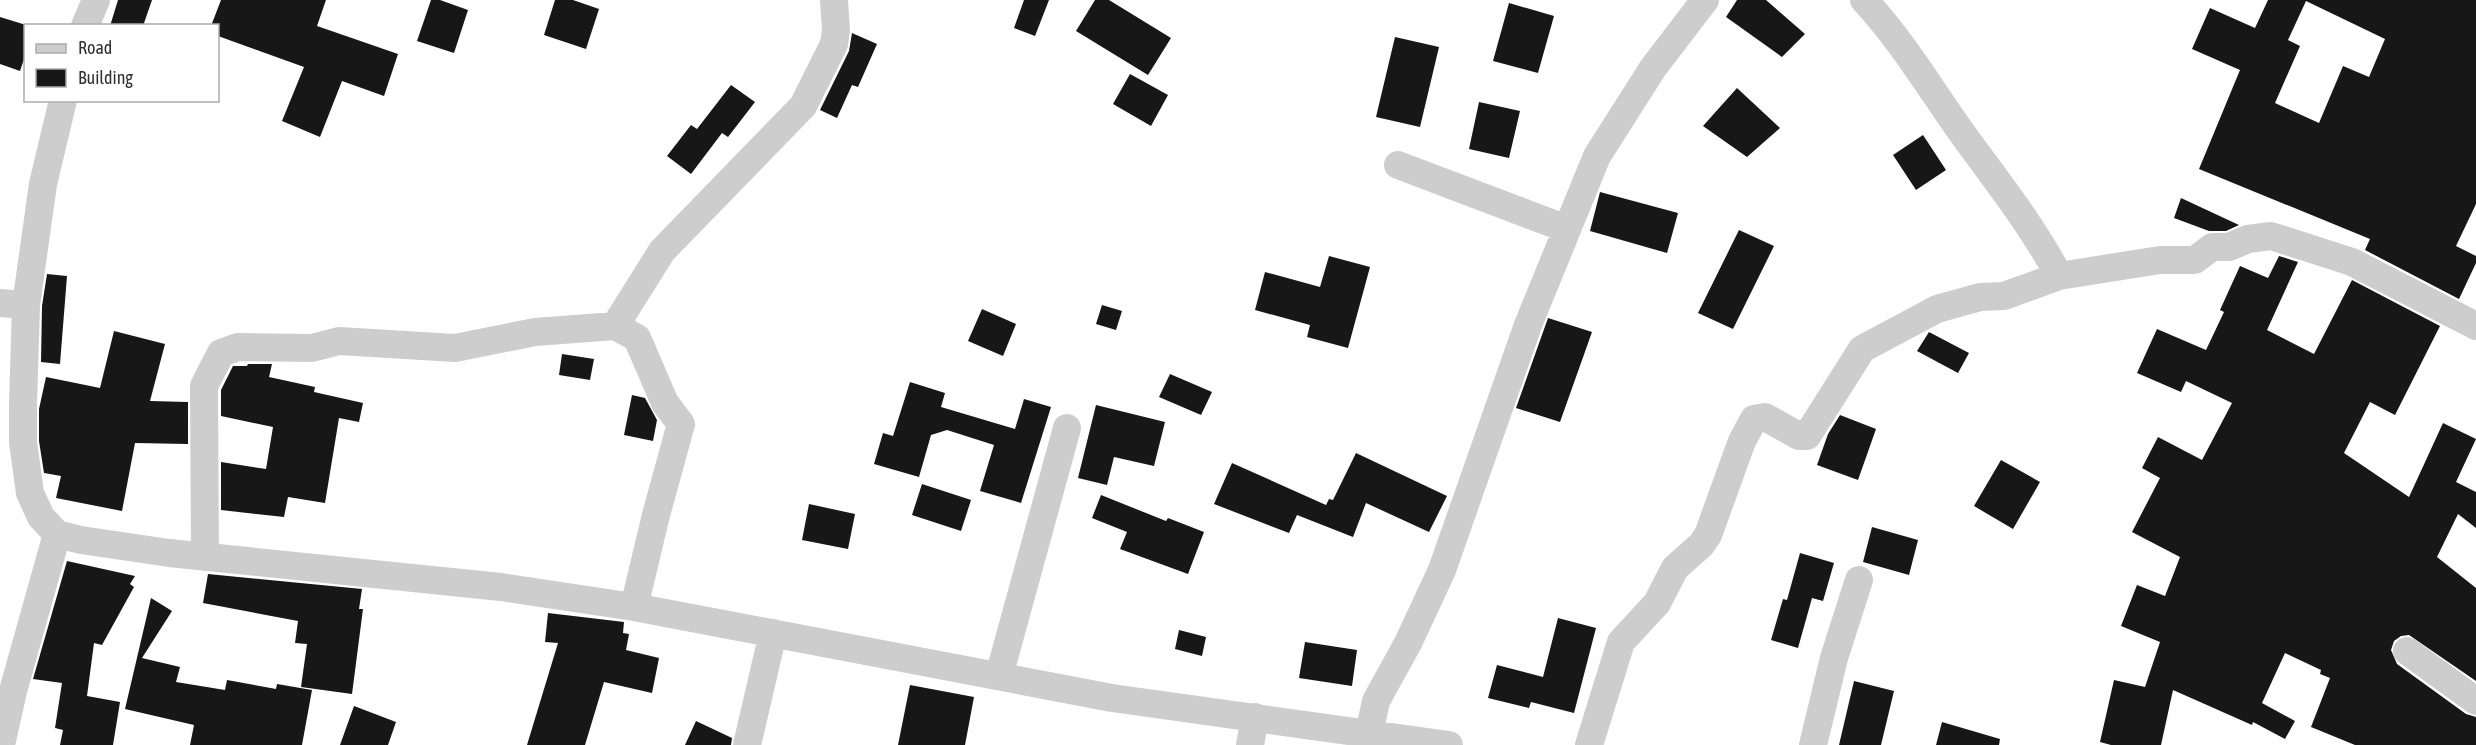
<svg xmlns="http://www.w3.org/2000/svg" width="2476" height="745" font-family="'Asap Condensed',sans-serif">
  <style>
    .building { fill: #171717; fill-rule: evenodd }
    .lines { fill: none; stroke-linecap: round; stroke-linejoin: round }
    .minor { stroke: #cdcdcd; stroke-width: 28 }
  </style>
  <rect width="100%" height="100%" fill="#fff"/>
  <path class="building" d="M 118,0 L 152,0 L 143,26 L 110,26 Z
    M 221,0 L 326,0 L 317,26 L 398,54 L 384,96 L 342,81 L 320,137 L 282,121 L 304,67 L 218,36 L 218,26 L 211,26 Z
    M 431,0 L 440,0 L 468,10 L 454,53 L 417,41 Z
    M 555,0 L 573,0 L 599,9 L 586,49 L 544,35 Z
    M 1024,0 L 1049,0 L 1035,36 L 1014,28 Z
    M 1095,0 L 1109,0 L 1171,38 L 1148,75 L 1076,31 Z
    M 1737,0 L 1766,0 L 1805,34 L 1782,57 L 1726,17 Z
    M 2268,0 L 2476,0 L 2476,204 L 2456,246 L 2476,256 L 2476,263 L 2459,299 L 2365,250 L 2370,239 L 2199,169 L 2240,70 L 2192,49 L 2210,8 L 2255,28 ZM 2306,1 L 2385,39 L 2369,77 L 2343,66 L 2319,123 L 2275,103 L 2300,46 L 2288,40 Z
    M 1509,3 L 1554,16 L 1538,73 L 1493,61 Z
    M 0,17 L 26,25 L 26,53 L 20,71 L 0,64 Z
    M 852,33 L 877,44 L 858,87 L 852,85 L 837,118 L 820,110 L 849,51 Z
    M 1395,37 L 1439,47 L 1420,127 L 1376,117 Z
    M 1130,74 L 1168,95 L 1151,126 L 1113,104 Z
    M 731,85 L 755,102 L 728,137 L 722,133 L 691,174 L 667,156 L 691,125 L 697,129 Z
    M 1737,88 L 1780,128 L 1747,157 L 1703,126 Z
    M 1479,102 L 1520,111 L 1509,158 L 1469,149 Z
    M 1923,135 L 1946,170 L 1916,190 L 1893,155 Z
    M 1600,192 L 1678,213 L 1667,253 L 1590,231 Z
    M 2181,198 L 2239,225 L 2226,231 L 2209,231 L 2174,218 Z
    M 1739,230 L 1774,246 L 1733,329 L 1698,313 Z
    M 1329,256 L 1370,267 L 1348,348 L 1307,337 L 1310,325 L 1255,310 L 1265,272 L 1320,287 Z
    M 2279,256 L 2298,262 L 2267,330 L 2314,354 L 2352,280 L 2440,326 L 2395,415 L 2370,402 L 2344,453 L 2409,497 L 2443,423 L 2476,439 L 2456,482 L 2476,492 L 2476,528 L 2458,514 L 2437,557 L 2476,588 L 2476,681 L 2409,635 L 2401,636 L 2394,641 L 2391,650 L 2397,664 L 2466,714 L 2476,717 L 2476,745 L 2355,745 L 2311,727 L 2330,678 L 2320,674 L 2321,670 L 2285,653 L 2262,703 L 2295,721 L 2285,739 L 2253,722 L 2252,725 L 2173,690 L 2161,745 L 2111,745 L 2100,742 L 2114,680 L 2145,687 L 2160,642 L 2121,626 L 2137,585 L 2165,596 L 2180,557 L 2132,532 L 2160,478 L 2142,468 L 2158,437 L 2202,460 L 2232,403 L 2186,381 L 2181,392 L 2137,373 L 2157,329 L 2206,350 L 2224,312 L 2220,310 L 2240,266 L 2268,278 Z
    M 47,274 L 67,276 L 60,364 L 41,362 L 42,306 Z
    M 1102,305 L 1122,311 L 1116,330 L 1096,324 Z
    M 982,309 L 1016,324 L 1003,356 L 968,341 Z
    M 1548,318 L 1592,332 L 1560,422 L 1516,408 Z
    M 114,331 L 165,344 L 150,401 L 188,402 L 188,444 L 135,443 L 122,511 L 56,498 L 61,476 L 44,473 L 39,441 L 39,409 L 46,377 L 100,388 Z
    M 1929,332 L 1969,353 L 1958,373 L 1917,351 Z
    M 562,354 L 594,359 L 590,380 L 559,375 Z
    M 248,364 L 272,364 L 269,377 L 315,387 L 314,392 L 363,403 L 359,422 L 339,418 L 325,503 L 288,497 L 284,517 L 221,510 L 221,462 L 266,469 L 273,427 L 221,416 L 221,390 L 233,366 L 247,366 Z
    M 1170,374 L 1212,392 L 1201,415 L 1159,397 Z
    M 910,382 L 945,393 L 941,407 L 1015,429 L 1024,399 L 1051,407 L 1021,503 L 980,491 L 994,445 L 947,430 L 931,435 L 919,477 L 874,464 L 883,433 L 893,436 Z
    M 632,395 L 645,398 L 657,420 L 653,441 L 624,435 Z
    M 1096,405 L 1165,422 L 1154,466 L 1114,457 L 1107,485 L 1078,478 Z
    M 1840,415 L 1876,429 L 1858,480 L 1817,465 L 1828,434 Z
    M 1356,453 L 1447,496 L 1429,532 L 1366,503 L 1353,537 L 1297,515 L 1289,533 L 1214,504 L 1232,463 L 1326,505 L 1329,499 L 1333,500 Z
    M 2001,460 L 2040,482 L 2013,529 L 1974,506 Z
    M 922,484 L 971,500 L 961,531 L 912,515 Z
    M 1101,495 L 1166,521 L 1168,518 L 1204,532 L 1188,574 L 1120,549 L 1127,532 L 1092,518 Z
    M 809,504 L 855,514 L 848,549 L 802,540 Z
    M 1872,527 L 1918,540 L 1909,575 L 1863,562 Z
    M 1800,553 L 1834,563 L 1823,601 L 1812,598 L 1798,648 L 1771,640 L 1783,599 L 1787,600 Z
    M 67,561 L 135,576 L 130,584 L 134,587 L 102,645 L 94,643 L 87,696 L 120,702 L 113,745 L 60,745 L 63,730 L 55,728 L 62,683 L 33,679 Z
    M 208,574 L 362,589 L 359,609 L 363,609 L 352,694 L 301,687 L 307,644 L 295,643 L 298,621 L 203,603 Z
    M 151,598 L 172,611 L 142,658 L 180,667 L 176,682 L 225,690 L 227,680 L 276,689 L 277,684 L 312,690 L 302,745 L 190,745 L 194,725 L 125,709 Z
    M 548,613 L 624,622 L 623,633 L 629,634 L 626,650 L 659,658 L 652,693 L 604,682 L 585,745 L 527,745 L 558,643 L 545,642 Z
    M 1558,618 L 1596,628 L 1574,713 L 1531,702 L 1529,708 L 1488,698 L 1497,665 L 1543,677 Z
    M 1179,630 L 1206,637 L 1202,656 L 1175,649 Z
    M 1305,642 L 1357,650 L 1352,686 L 1299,678 Z
    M 1854,681 L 1894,691 L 1881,745 L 1839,745 Z
    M 910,685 L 974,697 L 965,745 L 898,745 Z
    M 354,706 L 396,722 L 388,745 L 340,745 Z
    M 696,721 L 732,738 L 731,745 L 685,745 Z
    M 1942,722 L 2000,739 L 1999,745 L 1936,745 Z"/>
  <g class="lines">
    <path class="minor" d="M 1864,0 C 1905,44 1932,92 1967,140 C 2000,185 2033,227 2059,276
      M 85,26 L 96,0
      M 63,100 L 43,184 L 26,305 L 23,404 L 23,442 L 30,493 L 41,517 L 57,534 L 81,540 L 169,553 L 501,587 L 634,607 L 1112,698 L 1449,745
      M 1398,165 L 1567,229
      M 0,303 L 26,305
      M 615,326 L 662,251 L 803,106 L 834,44 L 836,30 L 834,0
      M 205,557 L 204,386 L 221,353 L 238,347 L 312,348 L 339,341 L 455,348 L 535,332 L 615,326 L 637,338 L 665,403 L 681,424 L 656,515 L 634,607
      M 2407,651 L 2476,701
      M 999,676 L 1067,428
      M 1369,734 L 1376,701 L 1408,643 L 1442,570 L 1528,325 L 1597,156 L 1653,68 L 1705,0
      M 1,745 L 13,691 L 57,534
      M 747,745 L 773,633
      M 1250,745 L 1255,717
      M 1589,745 L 1621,642 L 1657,603 L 1675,568 L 1701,545 L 1708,535 L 1742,441 L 1754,419 L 1765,417 L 1799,436 L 1807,436 L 1862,349 L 1937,309 L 1980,297 L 2004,296 L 2059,276 L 2160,260 L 2195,260 L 2212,247 L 2229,247 L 2248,239 L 2271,236 L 2352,262 L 2476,326
      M 1813,745 L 1834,658 L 1859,580"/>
  </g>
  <rect x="24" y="24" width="195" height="78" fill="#ffffff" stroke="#acacac" stroke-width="1.5"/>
  <rect x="36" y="44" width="30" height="9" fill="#cdcdcd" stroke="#acacac" stroke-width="1.5"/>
  <text x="78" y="54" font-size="18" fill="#303030">Road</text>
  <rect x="36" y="69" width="30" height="18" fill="#171717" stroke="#acacac" stroke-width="1.5"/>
  <text x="78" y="84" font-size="18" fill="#303030">Building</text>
</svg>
